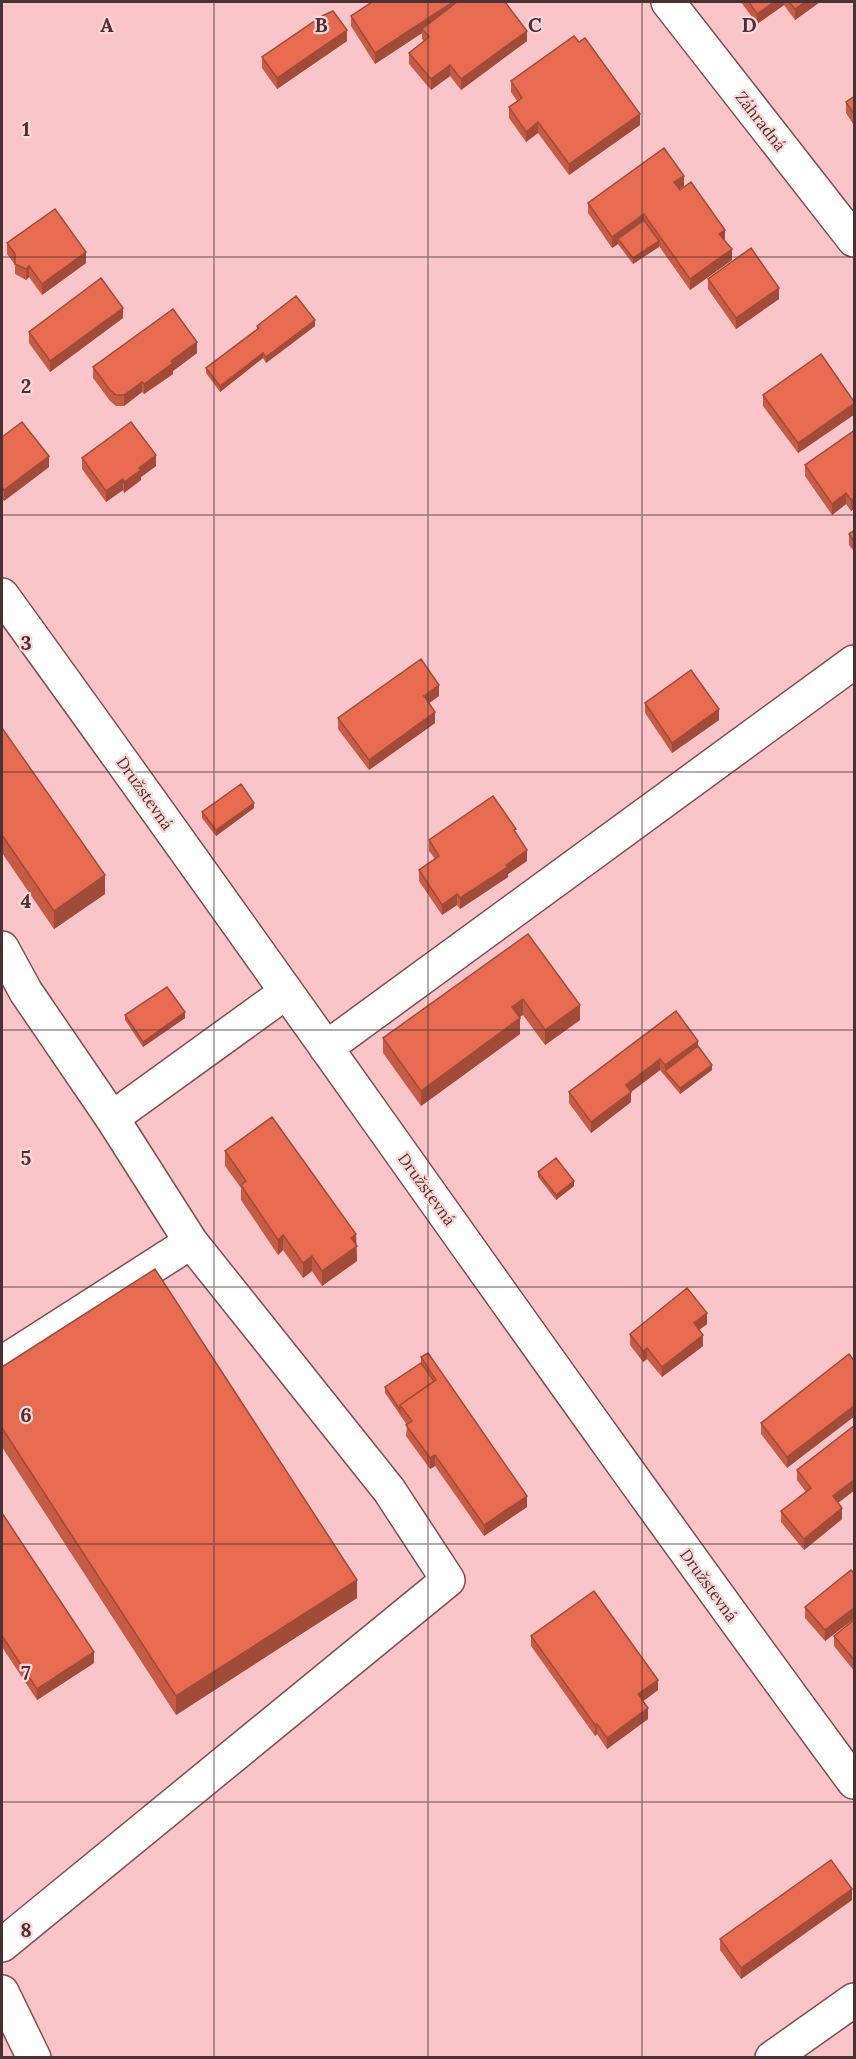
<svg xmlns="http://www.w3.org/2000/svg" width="856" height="2059" font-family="Lora,serif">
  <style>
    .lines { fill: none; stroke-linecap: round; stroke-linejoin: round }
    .minor-casing { stroke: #824c51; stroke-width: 36 }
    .minor { stroke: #fff; stroke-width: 33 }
    .wall { fill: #c65c45 }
    .shaded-wall { fill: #a14b38 }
    .building { fill: #e66b50; stroke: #a14b38; stroke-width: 1.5 }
    .grid { fill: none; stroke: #4a3133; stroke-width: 1.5; stroke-opacity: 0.55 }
    .labels { text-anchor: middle; stroke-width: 4.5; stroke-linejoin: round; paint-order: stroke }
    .street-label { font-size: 16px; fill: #4a3133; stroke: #fdd6d8 }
    .grid-label { font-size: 20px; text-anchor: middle; font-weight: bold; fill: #4a3133; stroke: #fdd6d8; stroke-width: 4.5; stroke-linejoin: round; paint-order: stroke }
  </style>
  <rect width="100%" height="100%" fill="#f9c5c9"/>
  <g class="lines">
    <g class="minor-casing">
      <path id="minor" d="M 668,2 L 854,240
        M 2,595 C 288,989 565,1390 854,1782
        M 2,948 L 26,992 L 112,1118 L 191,1242 L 389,1490 L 448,1580 L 2,1945
        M 326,1048 L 854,662
        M 112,1118 L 285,993
        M 2,1363 L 191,1242
        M 2,1992 L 34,2058
        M 772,2058 L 854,2000"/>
    </g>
    <use href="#minor" class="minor"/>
  </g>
  <path class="wall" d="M 741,2 L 820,2 L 795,20 L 784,5 L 757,24 Z
    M 351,16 L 527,41 L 461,90 L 450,76 L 431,90 L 409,64 L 409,53 L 424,41 L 422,39 L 422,33 L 375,64 L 351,26 Z
    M 347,41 L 277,89 L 262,68 L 262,57 Z
    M 579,42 L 640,125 L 569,175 L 538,133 L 526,142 L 509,118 L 509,107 L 517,101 L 511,92 L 511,81 Z
    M 855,96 L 855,127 L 846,113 L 846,102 Z
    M 684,186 L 679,190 L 725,241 L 732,260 L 690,290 L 659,246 L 633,264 L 618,244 L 612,248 L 588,213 L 588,203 Z
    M 7,243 L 86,263 L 42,295 L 29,277 L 26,280 L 15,274 L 15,265 L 7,254 Z
    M 708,279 L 779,299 L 736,329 L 708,289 Z
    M 123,318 L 50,372 L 29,343 L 29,332 Z
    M 257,326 L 315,326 L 266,363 L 263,358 L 220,392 L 206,373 L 206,368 L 257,330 Z
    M 197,353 L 173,371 L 173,374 L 144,394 L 142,392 L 124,406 L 116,406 L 110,401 L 93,378 L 93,367 Z
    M 763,395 L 855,402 L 855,414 L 798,453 L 763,406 Z
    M 855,430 L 855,508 L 851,511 L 846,504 L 832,515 L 805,476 L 805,465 Z
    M 2,437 L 49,467 L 4,501 L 2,498 Z
    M 82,458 L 156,466 L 141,477 L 141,480 L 124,493 L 123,490 L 106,502 L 82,469 Z
    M 855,530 L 855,553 L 849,545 L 849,534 Z
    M 439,696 L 429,703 L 435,723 L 369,770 L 338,729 L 338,718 Z
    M 645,703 L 719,720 L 672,753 L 645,713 Z
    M 2,728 L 105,894 L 54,929 L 2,853 Z
    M 254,808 L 216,836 L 202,818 L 202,812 Z
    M 516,834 L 527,861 L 508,874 L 508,877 L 460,909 L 457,905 L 442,915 L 419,881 L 419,870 L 435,859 L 429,851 L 429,840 Z
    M 528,934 L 580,1020 L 545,1045 L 523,1015 L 519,1017 L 520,1034 L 421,1106 L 383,1053 L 383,1038 Z
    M 676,1011 L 712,1070 L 680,1094 L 660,1070 L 631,1092 L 631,1102 L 591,1133 L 569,1103 L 569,1092 Z
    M 125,1015 L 185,1018 L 143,1047 L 125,1020 Z
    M 225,1151 L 356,1234 L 357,1261 L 322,1286 L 312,1271 L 303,1278 L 283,1250 L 278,1255 L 241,1200 L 241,1188 L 225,1166 Z
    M 538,1172 L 574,1186 L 556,1200 L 538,1177 Z
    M 707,1324 L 699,1330 L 703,1346 L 662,1377 L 647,1359 L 643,1362 L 630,1345 L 630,1334 Z
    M 849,1354 L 787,1468 L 761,1434 L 761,1423 Z
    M 421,1357 L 527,1507 L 484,1536 L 435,1466 L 430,1469 L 406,1436 L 407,1425 L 385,1393 L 385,1387 L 421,1363 Z
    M 2,1367 L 357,1598 L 176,1715 L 2,1447 Z
    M 797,1470 L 838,1503 L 842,1519 L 804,1550 L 781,1522 L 781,1511 L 806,1492 L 797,1480 Z
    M 2,1513 L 94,1663 L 37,1700 L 2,1647 Z
    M 855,1574 L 855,1618 L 825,1641 L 805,1618 L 805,1607 Z
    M 855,1619 L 855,1672 L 834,1646 L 834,1636 Z
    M 531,1636 L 658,1690 L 643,1701 L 648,1719 L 607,1749 L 597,1734 L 595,1736 L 531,1646 Z
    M 852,1900 L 741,1979 L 720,1950 L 720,1939 Z"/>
  <path class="shaded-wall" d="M 453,2 L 470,2 L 422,29 L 422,33 L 375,64 L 375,53 Z
    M 774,2 L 784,2 L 784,5 L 757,24 L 757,14 Z
    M 805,2 L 820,2 L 795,20 L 795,9 Z
    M 347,30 L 347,41 L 277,89 L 277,78 Z
    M 527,31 L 527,41 L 461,90 L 461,79 Z
    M 450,65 L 450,76 L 431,90 L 431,79 Z
    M 640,114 L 640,125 L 569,175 L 569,164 Z
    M 538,122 L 538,133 L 526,142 L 526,132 Z
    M 684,176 L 684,186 L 674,193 L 674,182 Z
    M 644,214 L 644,225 L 618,239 L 618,244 L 612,248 L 612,237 Z
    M 725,230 L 725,241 L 719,234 Z
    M 659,241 L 659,247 L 633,264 L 633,258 Z
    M 732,249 L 732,260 L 690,290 L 690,279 Z
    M 86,252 L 86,263 L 42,295 L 42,284 Z
    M 29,266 L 29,277 L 26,280 L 26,269 Z
    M 779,288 L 779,299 L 736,329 L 736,318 Z
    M 123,308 L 123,318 L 50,372 L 50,361 Z
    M 315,320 L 315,326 L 266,363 L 266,357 Z
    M 197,342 L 197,353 L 173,371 L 173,374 L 144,394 L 144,384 L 171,361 Z
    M 263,353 L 263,358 L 220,392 L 220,386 Z
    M 142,382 L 142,392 L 124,406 L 124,395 Z
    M 855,403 L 855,414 L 798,453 L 798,443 Z
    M 156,455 L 156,466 L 141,477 L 141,480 L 124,493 L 124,482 L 139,468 Z
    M 49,456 L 49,467 L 4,501 L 4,490 Z
    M 123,479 L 123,490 L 106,502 L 106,491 Z
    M 846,493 L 846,504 L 832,515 L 832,504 Z
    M 855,497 L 855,508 L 851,511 L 851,500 Z
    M 439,685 L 439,696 L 424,707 L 424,696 Z
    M 719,709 L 719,720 L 672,753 L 672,743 Z
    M 435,712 L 435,723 L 369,770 L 369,760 Z
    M 254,803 L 254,808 L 216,836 L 216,830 Z
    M 527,850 L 527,861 L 508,874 L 508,877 L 460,909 L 460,898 Z
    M 105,875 L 105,894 L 54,929 L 54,911 Z
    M 457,894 L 457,905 L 442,915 L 442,905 Z
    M 523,999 L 523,1015 L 512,1022 L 512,1007 Z
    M 580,1005 L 580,1020 L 545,1045 L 545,1030 Z
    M 185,1012 L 185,1018 L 143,1047 L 143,1042 Z
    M 520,1018 L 520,1034 L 421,1106 L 421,1091 Z
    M 698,1041 L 698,1052 L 665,1071 L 665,1065 Z
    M 660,1059 L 660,1070 L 631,1092 L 631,1102 L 591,1133 L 591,1122 L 626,1085 Z
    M 712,1065 L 712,1070 L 680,1094 L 680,1088 Z
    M 574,1181 L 574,1186 L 556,1200 L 556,1195 Z
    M 356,1234 L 357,1261 L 322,1286 L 322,1271 L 351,1238 Z
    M 283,1235 L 283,1250 L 278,1255 L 278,1240 Z
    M 312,1256 L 312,1271 L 303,1278 L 303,1263 Z
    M 707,1313 L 707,1324 L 694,1334 L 694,1323 Z
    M 703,1335 L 703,1346 L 662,1377 L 662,1367 Z
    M 647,1348 L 647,1359 L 643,1362 L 643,1351 Z
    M 855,1405 L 855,1416 L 787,1468 L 787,1457 Z
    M 435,1455 L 435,1466 L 430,1469 L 430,1458 Z
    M 855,1479 L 855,1490 L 833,1507 L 833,1496 Z
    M 527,1496 L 527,1507 L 484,1536 L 484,1525 Z
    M 842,1508 L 842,1519 L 804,1550 L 804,1539 Z
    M 357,1580 L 357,1598 L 176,1715 L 176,1696 Z
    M 855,1607 L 855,1618 L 825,1641 L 825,1630 Z
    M 94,1652 L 94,1663 L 37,1700 L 37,1689 Z
    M 658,1680 L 658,1690 L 638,1705 L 638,1694 Z
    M 648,1708 L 648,1719 L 607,1749 L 607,1738 Z
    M 597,1724 L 597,1734 L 595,1736 L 595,1725 Z
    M 852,1889 L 852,1900 L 741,1979 L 741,1968 Z"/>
  <path class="building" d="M 372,2 L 453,2 L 375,53 L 351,16 Z
    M 457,2 L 505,2 L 527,31 L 461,79 L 450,65 L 431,79 L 409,53 L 429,37 L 422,29 Z
    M 749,2 L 774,2 L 757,14 Z
    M 789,2 L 805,2 L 795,9 Z
    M 333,11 L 347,30 L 277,78 L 262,57 L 322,16 Z
    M 574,36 L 579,42 L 585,38 L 640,114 L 569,164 L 538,122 L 526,132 L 509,107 L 522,98 L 511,81 Z
    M 855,96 L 855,116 L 846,102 Z
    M 664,148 L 684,176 L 674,182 L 680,190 L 691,182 L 725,230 L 719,234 L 732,249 L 690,279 L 644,214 L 612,237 L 588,203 Z
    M 55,209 L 86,252 L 42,284 L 29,266 L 26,269 L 15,264 L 15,254 L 7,243 Z
    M 644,220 L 659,241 L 633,258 L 618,239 Z
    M 751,248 L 779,288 L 736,318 L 708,279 Z
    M 101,278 L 123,308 L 50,361 L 29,332 Z
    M 296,296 L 315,320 L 266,357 L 263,353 L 220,386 L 206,368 L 259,328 L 257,326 Z
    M 173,309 L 197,342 L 171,361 L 173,363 L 144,384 L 142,382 L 124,395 L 116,395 L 110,390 L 93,367 Z
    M 821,354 L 855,403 L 798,443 L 763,395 Z
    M 22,422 L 49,456 L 4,490 L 2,487 L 2,437 Z
    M 131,422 L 156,455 L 139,468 L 141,470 L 124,482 L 123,479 L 106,491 L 82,458 Z
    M 855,430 L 855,497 L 851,500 L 846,493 L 832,504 L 805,465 Z
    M 855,530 L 855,543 L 849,534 Z
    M 421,659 L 439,685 L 424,696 L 435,712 L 369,760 L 338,718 Z
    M 691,670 L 719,709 L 672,743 L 645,703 Z
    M 2,728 L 105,875 L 54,911 L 2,835 Z
    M 241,784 L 254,803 L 216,830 L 202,812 Z
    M 493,796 L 516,829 L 514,830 L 527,850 L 506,865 L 508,867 L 460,898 L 457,894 L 442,905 L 419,870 L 439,856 L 429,840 Z
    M 528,934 L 580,1005 L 545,1030 L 523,999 L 512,1007 L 520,1018 L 421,1091 L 383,1038 Z
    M 167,987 L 185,1012 L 143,1042 L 125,1015 Z
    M 676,1011 L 698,1041 L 665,1065 L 660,1059 L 626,1085 L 631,1092 L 591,1122 L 569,1092 Z
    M 698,1046 L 712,1065 L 680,1088 L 665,1071 Z
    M 272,1117 L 356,1234 L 351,1238 L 357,1246 L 322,1271 L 312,1256 L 303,1263 L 283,1235 L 278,1240 L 241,1185 L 246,1181 L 225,1151 Z
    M 556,1158 L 574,1181 L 556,1195 L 538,1172 Z
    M 155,1269 L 357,1580 L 176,1696 L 2,1428 L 2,1367 Z
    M 687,1288 L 707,1313 L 694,1323 L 703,1335 L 662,1367 L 647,1348 L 643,1351 L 630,1334 Z
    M 428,1353 L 527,1496 L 484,1525 L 435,1455 L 430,1458 L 406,1425 L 412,1421 L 400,1405 L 436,1380 L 421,1357 Z
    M 849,1354 L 855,1362 L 855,1405 L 787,1457 L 761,1423 Z
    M 421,1363 L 434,1381 L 400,1405 L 400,1410 L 385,1387 Z
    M 855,1425 L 855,1479 L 833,1496 L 842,1508 L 804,1539 L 781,1511 L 811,1488 L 797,1470 Z
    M 2,1513 L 94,1652 L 37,1689 L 2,1636 Z
    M 851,1570 L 855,1574 L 855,1607 L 825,1630 L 805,1607 Z
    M 594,1591 L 658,1680 L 638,1694 L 648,1708 L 607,1738 L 597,1724 L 595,1725 L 531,1636 Z
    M 855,1619 L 855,1661 L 834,1636 Z
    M 831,1860 L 852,1889 L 741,1968 L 720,1939 Z"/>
  <path class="grid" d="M 214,2 L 214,2058M 428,2 L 428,2058M 642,2 L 642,2058M 2,257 L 854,257M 2,515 L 854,515M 2,772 L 854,772M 2,1030 L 854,1030M 2,1287 L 854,1287M 2,1544 L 854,1544M 2,1802 L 854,1802"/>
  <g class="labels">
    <g class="street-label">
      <text transform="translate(761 121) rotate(52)" y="6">Záhradná</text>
      <text transform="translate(145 793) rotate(55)" y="6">Družstevná</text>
      <text transform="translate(427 1189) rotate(54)" y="6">Družstevná</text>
      <text transform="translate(709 1585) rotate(54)" y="6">Družstevná</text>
    </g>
  </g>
  <g class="grid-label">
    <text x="107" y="32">A</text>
    <text x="321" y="32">B</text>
    <text x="535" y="32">C</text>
    <text x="749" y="32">D</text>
    <text x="26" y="136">1</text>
    <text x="26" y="393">2</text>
    <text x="26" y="650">3</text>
    <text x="26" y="908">4</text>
    <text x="26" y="1165">5</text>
    <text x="26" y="1422">6</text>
    <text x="26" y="1680">7</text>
    <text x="26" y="1937">8</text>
  </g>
  <rect width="856" height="2059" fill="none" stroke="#4a3133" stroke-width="6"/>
</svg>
